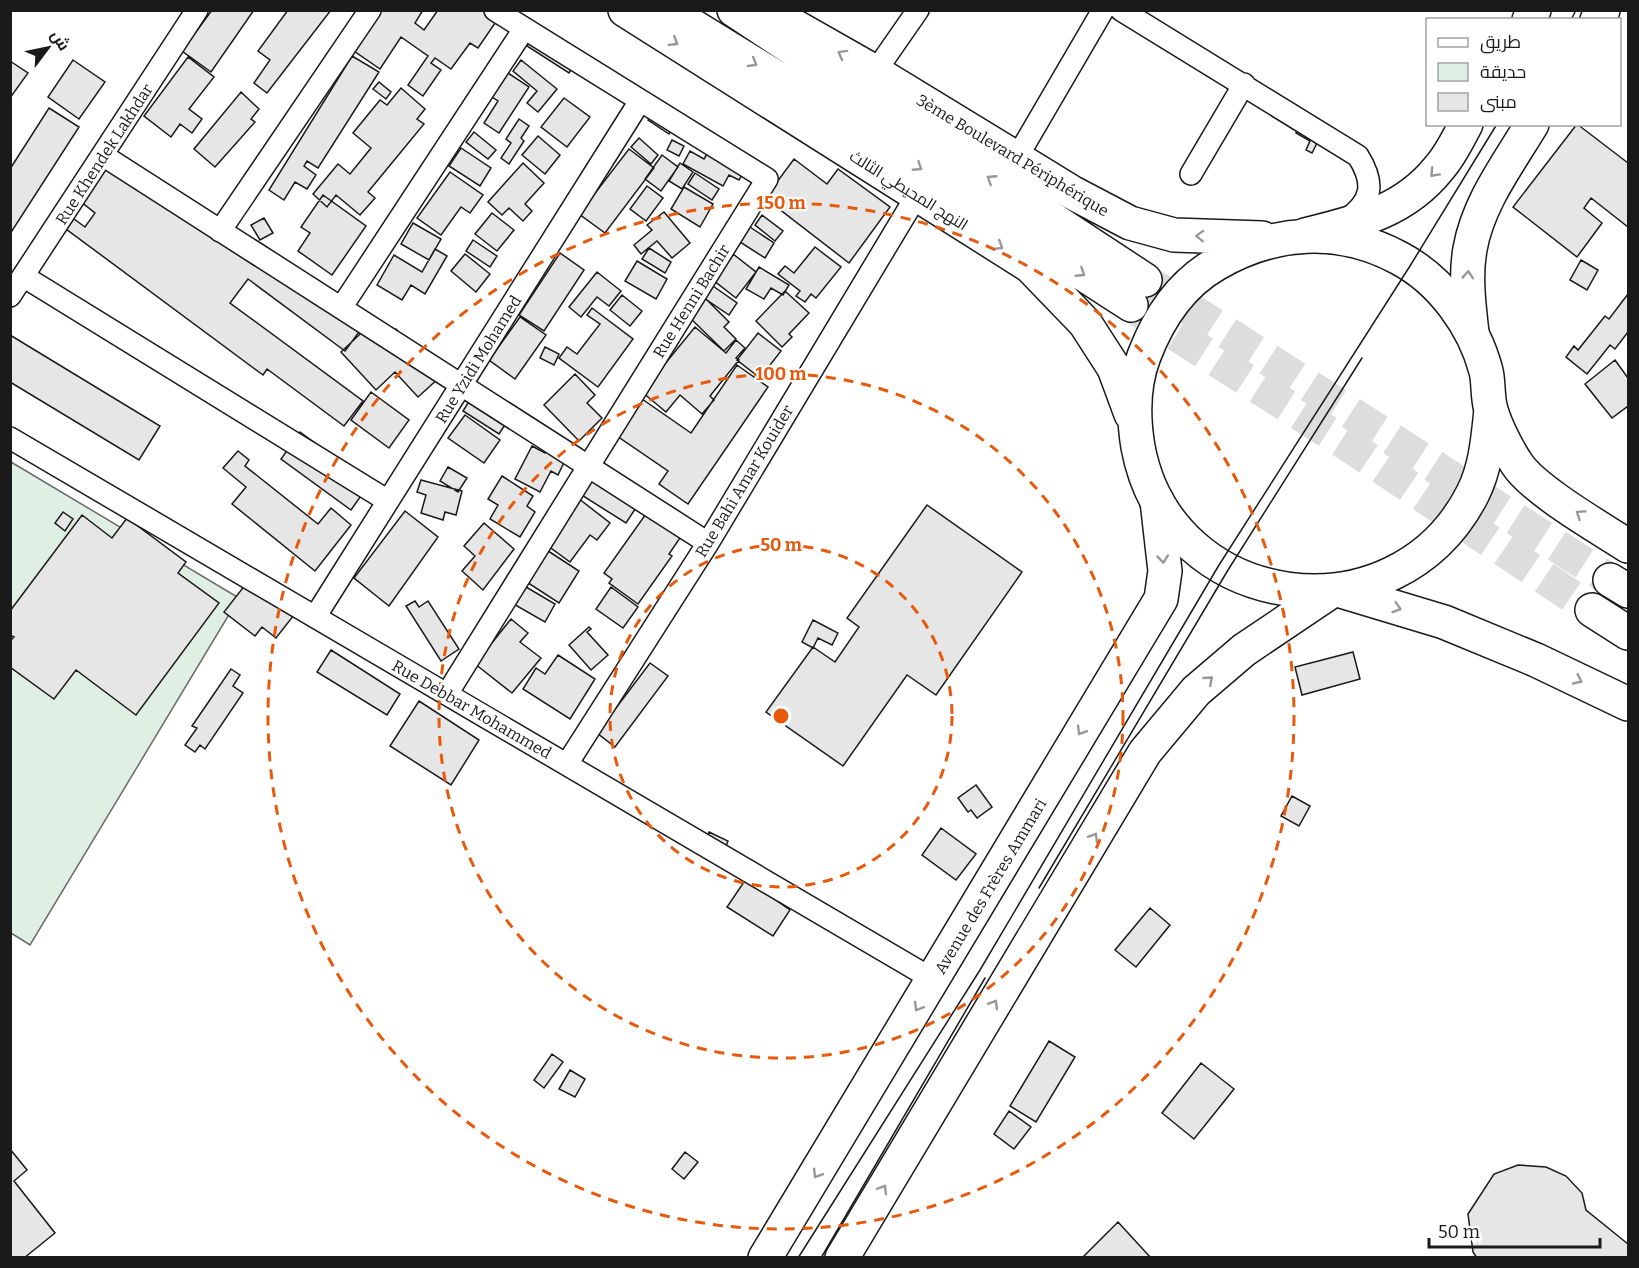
<svg xmlns="http://www.w3.org/2000/svg" width="1639" height="1268" font-family="Bitter,Cairo,serif">
  <style>
    .green { fill: #e0efe3; stroke: #6a6a6a; stroke-width: 1.5 }
    .building { fill: #e6e6e6; stroke: #1a1a1a; stroke-width: 1.5 }
    .lines { fill: none; stroke-linecap: round; stroke-linejoin: round }
    .highway-tunnel { stroke: #ddd; stroke-width: 33; stroke-dasharray: 33 16; stroke-linecap: butt }
    .street-casing { stroke: #1a1a1a; stroke-width: 24 }
    .primary-casing { stroke: #1a1a1a; stroke-width: 36 }
    .highway-casing { stroke: #1a1a1a; stroke-width: 36 }
    .street { stroke: #fff; stroke-width: 21 }
    .primary { stroke: #fff; stroke-width: 33 }
    .highway { stroke: #fff; stroke-width: 33 }
    .tram { stroke: #1a1a1a; stroke-width: 1.5 }
    .oneway { stroke: #989898 }
    .ring { fill: none; stroke: #e8590c; stroke-width: 3; stroke-dasharray: 10 8 }
    .labels { text-anchor: middle; stroke-width: 4.5; stroke-linejoin: round; paint-order: stroke }
    .street-label { font-size: 16px; fill: #1a1a1a; stroke: #fff }
    .centre { fill: #e8590c; stroke: #fff; stroke-width: 3 }
    .ring-label { font-size: 18px; text-anchor: middle; font-weight: bold; fill: #e8590c; stroke: #fff; stroke-width: 4.5; stroke-linejoin: round; paint-order: stroke }
  </style>
  <rect width="100%" height="100%" fill="#fff"/>
  <path class="green" d="M 11,462 L 239,598 L 30,945 L 11,933 Z"/>
  <path class="building" d="M 212,10 L 254,10 L 211,72 L 182,51 Z
    M 288,10 L 331,10 L 267,93 L 254,83 L 270,60 L 258,51 Z
    M 381,10 L 423,10 L 415,23 L 424,30 L 438,10 L 504,10 L 478,48 L 470,43 L 451,69 L 435,58 L 431,63 L 441,70 L 423,96 L 408,85 L 428,56 L 401,37 L 380,69 L 354,51 Z
    M 536,32 L 578,59 L 569,73 L 527,46 Z
    M 352,56 L 379,72 L 318,168 L 307,161 L 304,166 L 316,175 L 307,189 L 295,182 L 284,200 L 269,190 Z
    M 188,57 L 214,77 L 189,109 L 202,119 L 192,133 L 180,124 L 171,137 L 144,116 Z
    M 73,60 L 105,82 L 79,119 L 48,97 Z
    M 521,60 L 557,89 L 538,112 L 527,103 L 537,91 L 513,71 Z
    M 10,61 L 28,73 L 10,98 Z
    M 505,71 L 529,87 L 499,133 L 484,123 L 498,101 L 489,95 Z
    M 379,82 L 391,92 L 386,99 L 373,89 Z
    M 401,88 L 425,109 L 417,119 L 424,124 L 368,192 L 375,198 L 360,215 L 336,195 L 327,207 L 313,194 L 338,164 L 350,174 L 371,148 L 353,133 L 380,100 L 387,105 Z
    M 241,92 L 259,109 L 251,119 L 255,122 L 215,167 L 194,149 Z
    M 564,98 L 590,117 L 567,147 L 541,127 Z
    M 49,108 L 79,127 L 10,234 L 10,169 Z
    M 657,108 L 677,122 L 669,134 L 648,120 Z
    M 519,119 L 529,126 L 521,138 L 524,141 L 509,164 L 501,158 L 511,143 L 506,139 Z
    M 1300,124 L 1321,135 L 1312,153 L 1306,150 L 1310,141 L 1296,133 Z
    M 1577,124 L 1628,163 L 1628,227 L 1591,198 L 1584,208 L 1602,223 L 1577,257 L 1513,207 Z
    M 474,132 L 496,150 L 488,159 L 466,142 Z
    M 538,136 L 560,155 L 545,174 L 522,155 Z
    M 717,137 L 752,157 L 739,180 L 729,175 L 723,186 L 683,164 L 690,151 L 704,159 Z
    M 639,138 L 658,155 L 651,164 L 631,147 Z
    M 672,140 L 684,146 L 679,156 L 667,150 Z
    M 461,148 L 491,168 L 480,186 L 449,166 Z
    M 629,149 L 654,168 L 605,233 L 579,214 Z
    M 117,152 L 359,332 L 345,351 L 248,279 L 230,303 L 363,401 L 344,426 L 267,369 L 263,375 L 66,229 L 74,219 L 85,227 L 95,213 L 80,201 Z
    M 662,155 L 678,167 L 661,191 L 645,179 Z
    M 794,159 L 827,184 L 838,169 L 890,207 L 849,263 L 765,198 Z
    M 523,163 L 544,183 L 525,204 L 532,211 L 523,221 L 509,208 L 502,215 L 488,202 Z
    M 680,163 L 693,172 L 682,189 L 669,181 Z
    M 450,172 L 483,195 L 470,213 L 461,207 L 441,235 L 417,218 Z
    M 695,173 L 719,189 L 712,200 L 688,184 Z
    M 647,186 L 663,198 L 646,221 L 630,209 Z
    M 684,187 L 713,204 L 700,227 L 671,209 Z
    M 323,195 L 366,226 L 332,275 L 298,251 L 310,233 L 301,227 Z
    M 664,212 L 690,243 L 672,258 L 657,241 L 641,254 L 634,245 L 652,230 L 647,225 Z
    M 492,213 L 514,230 L 497,251 L 475,234 Z
    M 762,215 L 783,231 L 775,241 L 755,225 Z
    M 264,218 L 273,233 L 260,240 L 251,225 Z
    M 413,223 L 441,239 L 429,260 L 401,244 Z
    M 750,227 L 774,243 L 765,258 L 740,242 Z
    M 473,240 L 497,256 L 490,267 L 466,251 Z
    M 815,247 L 841,267 L 816,298 L 811,294 L 805,302 L 796,296 L 800,291 L 778,274 L 785,266 L 794,273 Z
    M 649,248 L 671,262 L 665,273 L 642,259 Z
    M 435,249 L 447,256 L 425,294 L 411,285 L 402,300 L 377,285 L 394,255 L 422,272 Z
    M 560,253 L 584,270 L 544,331 L 519,315 Z
    M 465,254 L 490,274 L 476,292 L 451,271 Z
    M 733,254 L 756,272 L 736,298 L 713,280 Z
    M 1581,260 L 1598,270 L 1587,290 L 1570,280 Z
    M 637,261 L 667,279 L 656,299 L 625,281 Z
    M 759,267 L 789,285 L 783,295 L 771,288 L 764,299 L 746,289 Z
    M 597,272 L 621,291 L 609,306 L 597,297 L 581,317 L 569,307 Z
    M 713,286 L 737,303 L 729,315 L 704,298 Z
    M 785,291 L 809,313 L 789,334 L 792,337 L 782,347 L 756,321 Z
    M 1628,294 L 1628,332 L 1615,349 L 1610,345 L 1587,374 L 1566,357 L 1574,346 L 1578,350 L 1605,316 L 1609,319 Z
    M 622,295 L 642,311 L 630,326 L 610,310 Z
    M 705,298 L 729,322 L 724,327 L 736,339 L 724,351 L 687,315 Z
    M 592,308 L 633,339 L 598,387 L 559,358 L 567,347 L 577,354 L 600,324 L 587,315 Z
    M 520,317 L 546,335 L 515,379 L 489,360 Z
    M 375,320 L 389,336 L 396,329 L 440,377 L 418,397 L 395,372 L 376,390 L 341,352 Z
    M 695,327 L 726,353 L 736,340 L 745,348 L 736,358 L 739,360 L 710,396 L 714,400 L 702,414 L 680,395 L 666,412 L 642,392 Z
    M 758,333 L 781,351 L 760,378 L 737,360 Z
    M 10,335 L 160,426 L 139,460 L 10,382 Z
    M 545,347 L 559,354 L 554,365 L 540,358 Z
    M 1615,360 L 1628,378 L 1628,406 L 1612,418 L 1585,384 Z
    M 737,365 L 768,387 L 688,504 L 659,484 L 668,471 L 617,436 L 642,399 L 691,433 Z
    M 575,374 L 595,395 L 587,403 L 602,418 L 579,441 L 544,405 Z
    M 371,392 L 409,420 L 389,448 L 351,420 Z
    M 473,395 L 510,417 L 499,434 L 463,411 Z
    M 465,415 L 500,440 L 484,463 L 448,438 Z
    M 300,432 L 370,483 L 351,510 L 281,459 Z
    M 549,444 L 568,454 L 558,475 L 551,471 L 540,492 L 515,479 L 532,446 L 545,453 Z
    M 238,451 L 249,460 L 245,466 L 318,524 L 331,508 L 351,525 L 315,571 L 232,504 L 246,487 L 223,468 Z
    M 448,467 L 467,478 L 458,492 L 440,481 Z
    M 596,467 L 643,497 L 626,523 L 580,494 Z
    M 502,476 L 533,496 L 527,506 L 535,512 L 520,537 L 490,519 L 498,505 L 488,499 Z
    M 421,480 L 462,491 L 456,515 L 445,512 L 443,520 L 421,513 L 426,495 L 417,492 Z
    M 578,498 L 610,523 L 597,540 L 590,535 L 570,562 L 544,543 Z
    M 927,505 L 1022,572 L 936,695 L 907,675 L 843,766 L 766,712 L 813,647 L 835,662 L 859,627 L 847,618 Z
    M 405,511 L 438,537 L 389,606 L 354,578 Z
    M 648,511 L 682,535 L 669,554 L 672,556 L 638,604 L 609,583 L 612,579 L 604,573 Z
    M 63,512 L 73,519 L 65,531 L 55,523 Z
    M 82,515 L 112,538 L 127,518 L 186,562 L 178,573 L 219,603 L 136,715 L 76,670 L 54,699 L 10,667 L 10,641 L 14,637 L 10,635 L 10,611 Z
    M 484,523 L 514,549 L 483,590 L 462,571 L 475,556 L 464,546 Z
    M 542,547 L 579,571 L 559,603 L 522,579 Z
    M 249,580 L 294,615 L 276,638 L 262,627 L 255,636 L 224,612 Z
    M 521,584 L 555,604 L 545,622 L 510,602 Z
    M 611,587 L 638,607 L 623,628 L 596,609 Z
    M 415,601 L 419,607 L 428,601 L 459,649 L 441,661 L 406,606 Z
    M 511,619 L 528,633 L 520,642 L 541,658 L 512,693 L 475,664 Z
    M 813,620 L 838,633 L 832,645 L 818,638 L 813,648 L 802,642 Z
    M 589,627 L 591,629 L 587,632 L 608,655 L 591,670 L 569,645 Z
    M 331,650 L 400,694 L 387,715 L 317,672 Z
    M 1353,652 L 1360,679 L 1302,695 L 1295,667 Z
    M 558,655 L 595,679 L 570,719 L 523,689 L 536,668 L 545,674 Z
    M 650,663 L 668,676 L 615,747 L 597,733 Z
    M 231,669 L 240,675 L 233,686 L 243,693 L 205,749 L 200,745 L 195,752 L 185,745 L 197,728 L 192,726 Z
    M 419,701 L 479,740 L 451,785 L 390,746 Z
    M 976,785 L 992,807 L 977,818 L 971,810 L 968,812 L 958,798 Z
    M 1292,796 L 1310,806 L 1299,826 L 1281,816 Z
    M 941,828 L 976,854 L 956,880 L 922,855 Z
    M 709,832 L 728,841 L 723,853 L 704,844 Z
    M 746,879 L 790,910 L 773,936 L 727,907 Z
    M 1150,908 L 1170,925 L 1136,967 L 1115,950 Z
    M 1049,1041 L 1075,1057 L 1036,1122 L 1010,1106 Z
    M 552,1054 L 563,1062 L 544,1088 L 534,1080 Z
    M 1201,1063 L 1234,1089 L 1194,1139 L 1162,1113 Z
    M 570,1070 L 585,1079 L 575,1097 L 559,1089 Z
    M 1009,1111 L 1031,1127 L 1014,1149 L 994,1134 Z
    M 10,1149 L 27,1170 L 14,1181 L 55,1233 L 24,1258 L 10,1258 Z
    M 685,1152 L 698,1162 L 684,1179 L 672,1169 Z
    M 1518,1165 L 1546,1167 L 1566,1176 L 1582,1193 L 1586,1210 L 1628,1244 L 1628,1258 L 1477,1258 L 1473,1252 L 1468,1214 L 1494,1174 Z
    M 1118,1222 L 1151,1258 L 1082,1258 Z"/>
  <g class="lines">
    <path class="highway-tunnel" d="M 1145,280 L 1610,580
      M 1135,308 L 1348,445 L 1592,610"/>
    <g class="street-casing">
      <path id="street" d="M 1121,10 L 1358,156 C 1375,183 1373,201 1346,220
        M 875,72 L 918,10
        M 104,156 L 708,543
        M 1016,159 L 1103,10
        M 1191,174 L 1244,84
        M 220,231 L 370,10
        M 23,276 L 388,501
        M 10,296 L 197,10
        M 341,308 L 524,29
        M 10,438 L 934,980
        M 315,617 L 640,101
        M 447,694 L 767,179 L 495,10
        M 567,764 L 708,543 L 917,195"/>
    </g>
    <g class="primary-casing">
      <path id="primary" d="M 1529,20 L 1534,10
        M 1597,20 L 1603,10
        M 1305,235 C 1357,222 1404,212 1439,168 C 1450,156 1458,139 1466,124
        M 1472,333 C 1469,306 1465,277 1470,249 C 1478,203 1508,164 1532,124
        M 765,1258 L 1161,599 L 1165,571 L 1157,501
        M 842,1258 L 1145,752 L 1196,691 L 1244,650 L 1330,592"/>
    </g>
    <g class="highway-casing">
      <path id="highway" d="M 625,10 L 1030,266 L 1085,323 L 1114,368 L 1131,414
        M 667,10 L 839,116 L 1131,305
        M 734,10 L 1145,280
        M 766,10 L 875,72 L 1073,193 L 1130,223 L 1174,235 L 1262,238
        M 1491,410 C 1488,438 1486,467 1473,493 C 1397,644 1169,614 1138,447 C 1133,417 1133,385 1144,356 C 1158,319 1181,284 1216,264 C 1274,230 1339,226 1399,258 C 1441,280 1474,325 1486,371 C 1489,383 1487,397 1491,410 C 1496,427 1507,449 1517,464 C 1534,490 1600,528 1628,546
        M 1610,580 L 1628,591
        M 1341,591 L 1444,622 L 1536,660 L 1628,704
        M 1592,610 L 1628,633"/>
    </g>
    <use href="#street" class="street"/>
    <use href="#primary" class="primary"/>
    <use href="#highway" class="highway"/>
    <path class="tram" d="M 1571,20 L 1576,10
      M 1039,888 L 1228,570 L 1362,358
      M 798,1258 L 980,970 L 1219,565 L 1410,266 L 1497,124
      M 821,1258 L 985,978"/>
  </g>
  <defs><path id="oneway-chevron" d="M-2-3.5L2.5 0L-2 3.5" fill="none" stroke-width="1.6" stroke-linecap="round" stroke-linejoin="round" transform="scale(1.5)"/></defs>
  <g class="oneway">
    <use href="#oneway-chevron" transform="translate(674 42) rotate(32)"/>
    <use href="#oneway-chevron" transform="translate(842 54) rotate(-151)"/>
    <use href="#oneway-chevron" transform="translate(753 63) rotate(31)"/>
    <use href="#oneway-chevron" transform="translate(918 167) rotate(33)"/>
    <use href="#oneway-chevron" transform="translate(1434 173) rotate(133)"/>
    <use href="#oneway-chevron" transform="translate(991 179) rotate(-147)"/>
    <use href="#oneway-chevron" transform="translate(1200 236) rotate(-178)"/>
    <use href="#oneway-chevron" transform="translate(999 246) rotate(32)"/>
    <use href="#oneway-chevron" transform="translate(1081 273) rotate(33)"/>
    <use href="#oneway-chevron" transform="translate(1468 275) rotate(-86)"/>
    <use href="#oneway-chevron" transform="translate(1580 514) rotate(-146)"/>
    <use href="#oneway-chevron" transform="translate(1163 559) rotate(84)"/>
    <use href="#oneway-chevron" transform="translate(1397 608) rotate(17)"/>
    <use href="#oneway-chevron" transform="translate(1209 680) rotate(-41)"/>
    <use href="#oneway-chevron" transform="translate(1578 680) rotate(25)"/>
    <use href="#oneway-chevron" transform="translate(1081 731) rotate(121)"/>
    <use href="#oneway-chevron" transform="translate(1094 837) rotate(-59)"/>
    <use href="#oneway-chevron" transform="translate(994 1004) rotate(-59)"/>
    <use href="#oneway-chevron" transform="translate(918 1007) rotate(121)"/>
    <use href="#oneway-chevron" transform="translate(817 1174) rotate(121)"/>
    <use href="#oneway-chevron" transform="translate(883 1189) rotate(-59)"/>
  </g>
  <g class="ring">
    <circle cx="781" cy="716" r="171"/>
    <circle cx="781" cy="716" r="342"/>
    <circle cx="781" cy="716" r="513"/>
  </g>
  <g class="labels">
    <g class="street-label">
      <text transform="translate(104 154) rotate(-57)" y="6">Rue Khendek Lakhdar</text>
      <text transform="translate(1013 155) rotate(31)" y="6">3ème Boulevard Périphérique</text>
      <text transform="translate(909 190) rotate(32)" y="6">النهج المحيطي الثالث</text>
      <text transform="translate(691 301) rotate(-58)" y="6">Rue Henni Bachir</text>
      <text transform="translate(478 359) rotate(-58)" y="6">Rue Yzidi Mohamed</text>
      <text transform="translate(744 481) rotate(-59)" y="6">Rue Bahi Amar Kouider</text>
      <text transform="translate(472 709) rotate(30)" y="6">Rue Debbar Mohammed</text>
      <text transform="translate(990 886) rotate(-59)" y="6">Avenue des Frères Ammari</text>
    </g>
  </g>
  <circle cx="781" cy="716" r="9" class="centre"/>
  <g class="ring-label">
    <text x="781" y="209">150 m</text>
    <text x="781" y="380">100 m</text>
    <text x="781" y="551">50 m</text>
  </g>
  <rect width="1639" height="1268" fill="none" stroke="#1a1a1a" stroke-width="24"/>
  <rect x="1426" y="18" width="195" height="108" fill="#ffffff" stroke="#a3a3a3" stroke-width="1.5"/>
  <rect x="1438" y="38" width="30" height="9" fill="#ffffff" stroke="#a3a3a3" stroke-width="1.5"/>
  <text x="1480" y="48" font-size="18" fill="#1a1a1a">طريق</text>
  <rect x="1438" y="63" width="30" height="18" fill="#e0efe3" stroke="#a3a3a3" stroke-width="1.5"/>
  <text x="1480" y="78" font-size="18" fill="#1a1a1a">حديقة</text>
  <rect x="1438" y="93" width="30" height="18" fill="#e6e6e6" stroke="#a3a3a3" stroke-width="1.5"/>
  <text x="1480" y="108" font-size="18" fill="#1a1a1a">مبنى</text>
  <g transform="translate(48 48) rotate(58)" stroke="#ffffff" stroke-width="4.5" paint-order="stroke">
  <path d="M0-4.5L10 22L0 15L-10 22Z" fill="#1a1a1a"/>
  <text y="-9" font-size="16" font-weight="bold" text-anchor="middle" fill="#1a1a1a">ش</text>
  </g>
  <path d="M1429 1238v9h171v-9" fill="none" stroke="#1a1a1a" stroke-width="3"/>
  <text x="1438" y="1238" font-size="18" fill="#1a1a1a" stroke="#ffffff" stroke-width="4.5" paint-order="stroke">50 m</text>
</svg>
